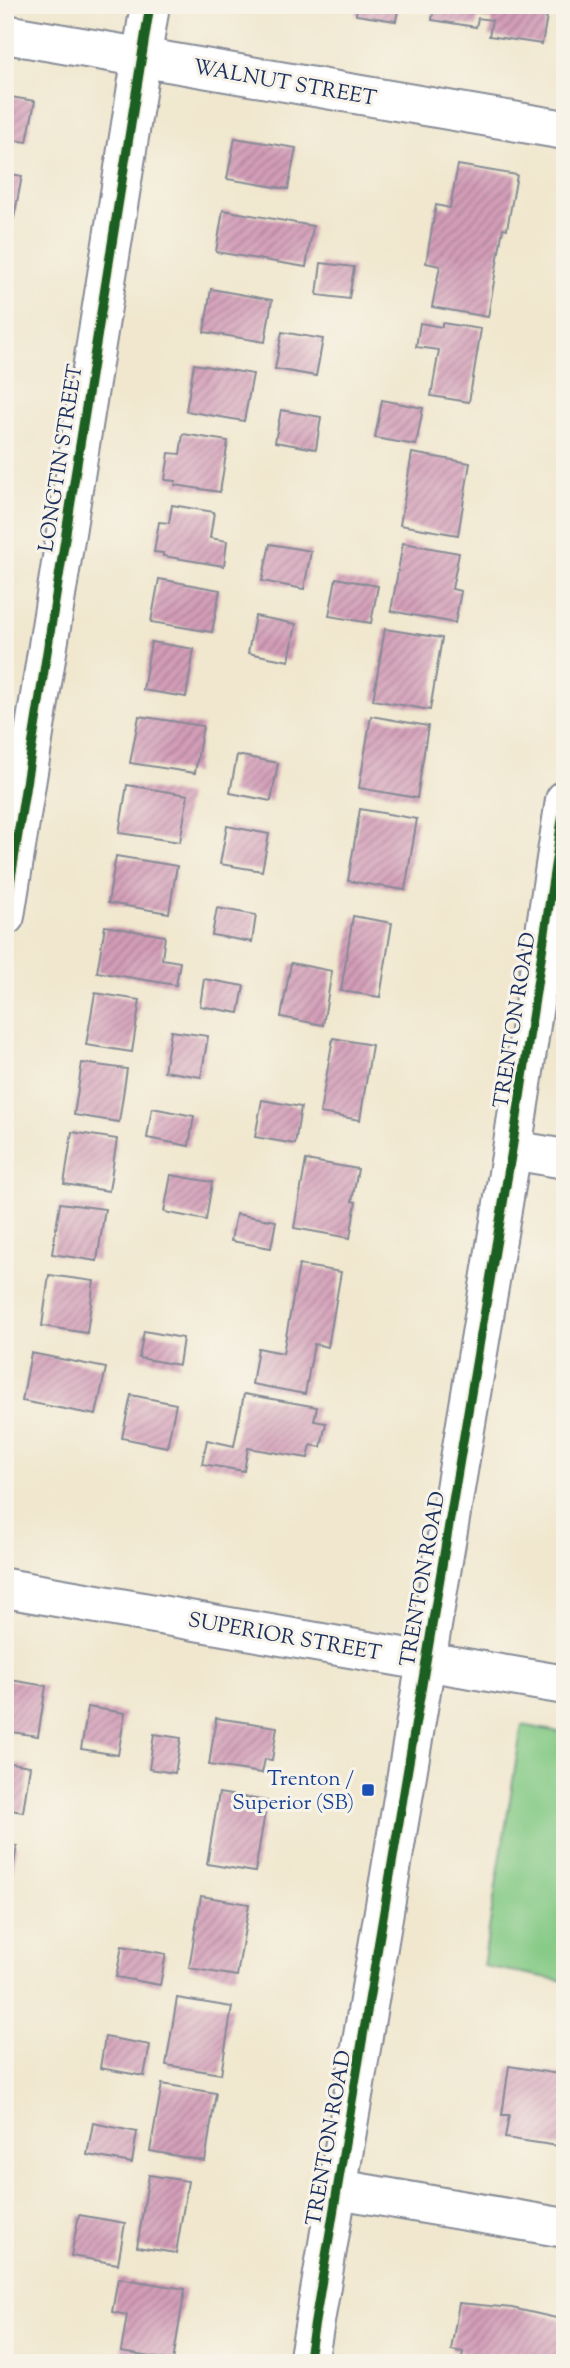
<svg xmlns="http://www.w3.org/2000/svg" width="570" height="2368" font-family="'Sorts Mill Goudy',serif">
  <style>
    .green { fill: #83c984; stroke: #4f7c71; stroke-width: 2 }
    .building { fill: url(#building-hatch) }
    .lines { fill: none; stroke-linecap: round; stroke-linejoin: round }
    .minor-casing { stroke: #868b96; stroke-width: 42 }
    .tertiary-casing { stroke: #868b96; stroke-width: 42 }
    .minor { stroke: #fff; stroke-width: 38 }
    .tertiary { stroke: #fff; stroke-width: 38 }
    .cycleway-casing { stroke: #f7f3e8; stroke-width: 13 }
    .cycleway { stroke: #1b5e20; stroke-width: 9 }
    .transit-dot { fill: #1a4fb4; stroke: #f7f3e8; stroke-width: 2.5 }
    .labels { text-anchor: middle; stroke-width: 6; stroke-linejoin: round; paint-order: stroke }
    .street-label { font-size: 21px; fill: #1b2f5e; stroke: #f7f3e8 }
    .transit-label { font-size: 21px; fill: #164399; stroke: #f7f3e8; text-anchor: end }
  </style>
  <defs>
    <pattern id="building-hatch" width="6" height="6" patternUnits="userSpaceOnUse" patternTransform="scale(1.75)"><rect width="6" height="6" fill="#d39db7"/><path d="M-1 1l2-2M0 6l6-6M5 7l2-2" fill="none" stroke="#aa8098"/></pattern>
  </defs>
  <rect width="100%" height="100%" fill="#f7f3e8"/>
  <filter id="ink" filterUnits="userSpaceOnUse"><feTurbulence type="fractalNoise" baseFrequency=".0143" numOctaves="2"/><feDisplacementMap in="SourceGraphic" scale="14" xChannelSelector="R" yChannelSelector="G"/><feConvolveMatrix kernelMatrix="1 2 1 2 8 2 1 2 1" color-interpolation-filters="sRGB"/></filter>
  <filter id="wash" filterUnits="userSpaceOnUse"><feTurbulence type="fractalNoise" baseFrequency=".00686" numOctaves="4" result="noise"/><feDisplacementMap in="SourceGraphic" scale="28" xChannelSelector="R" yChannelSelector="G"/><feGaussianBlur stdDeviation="1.57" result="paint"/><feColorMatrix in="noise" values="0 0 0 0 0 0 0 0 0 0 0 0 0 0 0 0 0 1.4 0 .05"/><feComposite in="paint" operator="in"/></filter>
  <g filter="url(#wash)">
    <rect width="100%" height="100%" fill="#f0e7ce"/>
    <path class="green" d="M 522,1725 L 565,1733 L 565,1981 L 483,1966 Z"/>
    <g id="blocks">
      <path class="building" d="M 357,5 L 399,5 L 396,21 L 356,15 Z
        M 434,5 L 549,5 L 542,44 L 489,36 L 492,20 L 478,18 L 476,27 L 432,20 Z
        M 5,96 L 35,101 L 27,142 L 5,139 Z
        M 235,138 L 296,148 L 288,189 L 227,179 Z
        M 458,165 L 517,175 L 507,229 L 503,228 L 488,317 L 432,307 L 440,266 L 426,263 L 436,205 L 450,208 Z
        M 5,173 L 22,176 L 14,218 L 5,217 Z
        M 223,210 L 313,226 L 306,267 L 216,252 Z
        M 321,263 L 354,267 L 349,299 L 317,295 Z
        M 211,289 L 272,300 L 265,342 L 204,332 Z
        M 420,323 L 442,327 L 442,323 L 481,329 L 469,402 L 431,396 L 439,350 L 416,347 Z
        M 282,332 L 323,339 L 316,376 L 275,369 Z
        M 194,364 L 253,374 L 244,421 L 186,411 Z
        M 382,400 L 423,408 L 416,445 L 375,438 Z
        M 281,410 L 321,417 L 316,449 L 275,442 Z
        M 183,434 L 228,441 L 220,492 L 175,485 L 176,481 L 165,480 L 169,453 L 180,454 Z
        M 412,453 L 470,463 L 458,535 L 400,525 Z
        M 172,505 L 214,512 L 210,538 L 227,541 L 224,566 L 163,556 L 163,553 L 154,552 L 159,522 L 169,523 Z
        M 403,543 L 459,553 L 452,589 L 461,591 L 455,623 L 391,611 Z
        M 270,544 L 311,551 L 304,589 L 262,581 Z
        M 336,578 L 378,586 L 371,623 L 329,616 Z
        M 159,579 L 220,590 L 212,632 L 151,622 Z
        M 255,616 L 296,624 L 289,661 L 248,653 Z
        M 385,629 L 442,638 L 430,710 L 373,700 Z
        M 151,642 L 194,649 L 186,697 L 143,690 Z
        M 139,716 L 203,726 L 195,773 L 130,763 Z
        M 371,716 L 428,726 L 417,798 L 359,788 Z
        M 237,755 L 278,763 L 271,801 L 230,793 Z
        M 127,785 L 188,795 L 180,842 L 119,833 Z
        M 360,809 L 417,819 L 405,890 L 348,881 Z
        M 227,826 L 269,834 L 262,871 L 220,864 Z
        M 116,856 L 177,866 L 169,913 L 108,903 Z
        M 217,908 L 256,915 L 252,942 L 212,935 Z
        M 353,916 L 392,923 L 380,997 L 341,991 Z
        M 105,926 L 165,936 L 162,959 L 180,962 L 176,985 L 97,972 Z
        M 291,963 L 332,971 L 323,1025 L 281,1017 Z
        M 204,979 L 244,986 L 239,1013 L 200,1006 Z
        M 95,993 L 140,1000 L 132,1052 L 86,1045 Z
        M 171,1031 L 208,1036 L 201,1077 L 164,1071 Z
        M 333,1038 L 372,1045 L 360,1120 L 320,1113 Z
        M 82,1063 L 127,1069 L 119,1122 L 74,1115 Z
        M 262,1100 L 301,1107 L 295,1144 L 255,1137 Z
        M 152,1108 L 194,1116 L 189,1146 L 147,1138 Z
        M 72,1132 L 117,1139 L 109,1191 L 64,1184 Z
        M 306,1160 L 358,1169 L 352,1201 L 356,1202 L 350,1238 L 294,1228 Z
        M 171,1175 L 212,1182 L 206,1220 L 164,1212 Z
        M 60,1203 L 105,1209 L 97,1261 L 52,1254 Z
        M 236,1214 L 276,1221 L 271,1248 L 231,1241 Z
        M 299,1265 L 341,1272 L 328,1347 L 314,1344 L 305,1394 L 252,1384 L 258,1348 L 283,1353 Z
        M 49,1275 L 94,1281 L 87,1333 L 42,1326 Z
        M 144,1331 L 183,1338 L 179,1365 L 139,1358 Z
        M 31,1353 L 106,1368 L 96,1415 L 22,1401 Z
        M 244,1394 L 317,1407 L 314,1421 L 326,1423 L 321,1447 L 311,1445 L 308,1458 L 248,1448 L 244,1471 L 202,1464 L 207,1440 L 234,1446 Z
        M 131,1395 L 176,1404 L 167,1447 L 122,1438 Z
        M 5,1679 L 46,1686 L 38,1736 L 5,1731 Z
        M 88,1707 L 125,1713 L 118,1755 L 81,1749 Z
        M 216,1718 L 277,1727 L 272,1760 L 265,1759 L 262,1773 L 209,1765 Z
        M 154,1734 L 181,1738 L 175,1773 L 149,1769 Z
        M 5,1762 L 30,1766 L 23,1812 L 5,1809 Z
        M 219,1793 L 267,1801 L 255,1872 L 207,1864 Z
        M 5,1844 L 17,1846 L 8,1899 L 5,1898 Z
        M 201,1896 L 249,1904 L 237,1976 L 189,1968 Z
        M 122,1946 L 166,1954 L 160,1985 L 116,1977 Z
        M 5,1963 L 12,1964 L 7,1995 L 5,1995 Z
        M 177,1998 L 232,2007 L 221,2074 L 166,2065 Z
        M 105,2037 L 150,2045 L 144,2076 L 100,2068 Z
        M 509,2066 L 565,2075 L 565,2147 L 505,2138 L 509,2115 L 502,2115 Z
        M 162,2084 L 216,2093 L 205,2161 L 150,2151 Z
        M 93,2123 L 137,2132 L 132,2163 L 87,2155 Z
        M 149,2175 L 188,2181 L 176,2253 L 137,2247 Z
        M 79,2215 L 125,2223 L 118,2264 L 71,2256 Z
        M 118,2278 L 185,2289 L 173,2361 L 121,2352 L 127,2315 L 112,2312 Z
        M 459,2303 L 512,2308 L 565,2320 L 558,2363 L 461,2363 L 463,2352 L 451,2350 Z"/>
    </g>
  </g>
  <g filter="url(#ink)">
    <use href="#blocks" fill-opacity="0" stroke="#868b96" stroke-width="2"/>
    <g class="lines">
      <g class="minor-casing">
        <path id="minor" d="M 5,34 L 565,130
          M 5,916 L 150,5
          M 512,1150 L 565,1159
          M 425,1661 L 565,1685
          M 338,2189 L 565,2228"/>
      </g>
      <g class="tertiary-casing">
        <path id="tertiary" d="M 5,1588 L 425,1661
          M 308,2363 L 512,1150 L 565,800"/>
      </g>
      <use href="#minor" class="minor"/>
      <use href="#tertiary" class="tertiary"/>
      <g class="cycleway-casing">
        <path id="cycleway" d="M 5,916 L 150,5
          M 308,2363 L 512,1150 L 565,800"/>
      </g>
      <use href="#cycleway" class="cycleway"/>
    </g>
  </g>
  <rect class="transit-dot" x="361" y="1783" width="14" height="14" rx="3.5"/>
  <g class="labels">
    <g class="street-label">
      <text transform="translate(285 82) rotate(10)" y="7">WALNUT STREET</text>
      <text transform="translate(60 458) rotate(-81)" y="7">LONGTIN STREET</text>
      <text transform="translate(514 1020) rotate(-81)" y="7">TRENTON ROAD</text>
      <text transform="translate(422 1579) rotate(-80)" y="7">TRENTON ROAD</text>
      <text transform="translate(285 1636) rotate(10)" y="7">SUPERIOR STREET</text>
      <text transform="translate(328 2138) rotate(-80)" y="7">TRENTON ROAD</text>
    </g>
    <g class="transit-label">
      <text x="354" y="1785">Trenton /<tspan x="354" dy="24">Superior (SB)</tspan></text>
    </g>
  </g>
  <rect width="570" height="2368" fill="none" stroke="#f7f3e8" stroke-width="28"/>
</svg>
